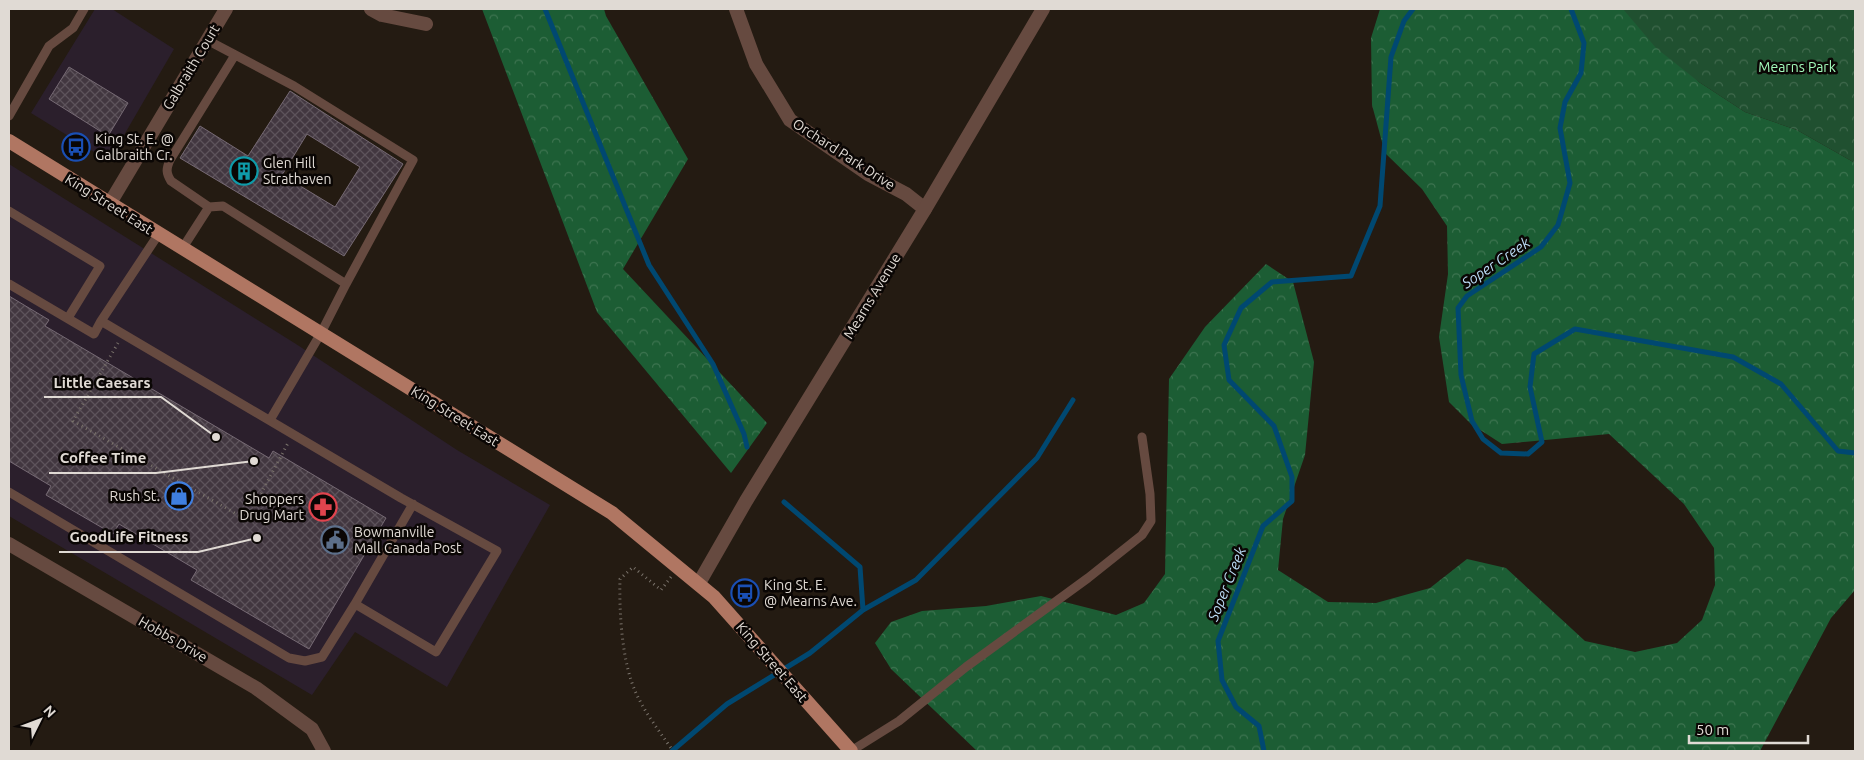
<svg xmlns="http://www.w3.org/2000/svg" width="1864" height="760" font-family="Ubuntu,sans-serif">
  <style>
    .commercial { fill: #2b1f2c }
    .forest { fill: url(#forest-crowns) }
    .park { fill: url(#park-crowns) }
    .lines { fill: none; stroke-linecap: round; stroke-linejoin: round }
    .stream { stroke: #004871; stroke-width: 5 }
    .building { fill: url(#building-cross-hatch); stroke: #766a74; fill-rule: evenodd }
    .path { stroke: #7b746c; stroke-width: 3; stroke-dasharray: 1 4; stroke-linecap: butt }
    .service { stroke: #664a40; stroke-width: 9 }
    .minor { stroke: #664a40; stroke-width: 14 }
    .tertiary { stroke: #664a40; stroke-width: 14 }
    .primary { stroke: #b07662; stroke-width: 14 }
    .labels { text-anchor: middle; stroke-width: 5; stroke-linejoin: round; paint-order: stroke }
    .street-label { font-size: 14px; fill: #e0dad4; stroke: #0a0604 }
    .park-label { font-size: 14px; fill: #a3fcbc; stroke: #0a0604 }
    .poi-label { font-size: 14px; fill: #e0dad4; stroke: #0a0604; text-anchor: start }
    .water-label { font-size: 15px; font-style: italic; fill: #badaf4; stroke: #0a0604 }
    .leader { fill: none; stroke: #e0dad4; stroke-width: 2 }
    .callout-dot { fill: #e0dad4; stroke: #0a0604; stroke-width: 2 }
    .callout-label { font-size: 15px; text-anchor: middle; font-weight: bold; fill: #e0dad4; stroke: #0a0604; stroke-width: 5; stroke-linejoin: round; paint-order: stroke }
  </style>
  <defs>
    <pattern id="forest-crowns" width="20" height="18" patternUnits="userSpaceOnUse" patternTransform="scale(1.25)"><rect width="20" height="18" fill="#1c5d34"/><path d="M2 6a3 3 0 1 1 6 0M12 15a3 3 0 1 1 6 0" fill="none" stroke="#3d7450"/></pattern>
    <pattern id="park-crowns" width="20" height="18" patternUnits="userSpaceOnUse" patternTransform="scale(1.25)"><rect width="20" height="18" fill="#205030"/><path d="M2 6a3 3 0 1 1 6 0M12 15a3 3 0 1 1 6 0" fill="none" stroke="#40694d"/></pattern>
    <pattern id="building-cross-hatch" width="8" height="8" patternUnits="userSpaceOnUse" patternTransform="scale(1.25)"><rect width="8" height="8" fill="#423740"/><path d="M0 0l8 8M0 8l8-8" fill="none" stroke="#5d535b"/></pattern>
  </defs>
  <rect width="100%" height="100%" fill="#241b12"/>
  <path class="commercial" d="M 95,9 L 112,9 L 174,49 L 109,161 L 31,113 Z
    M 9,164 L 296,344 L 457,450 L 550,505 L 447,687 L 355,632 L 312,695 L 9,516 Z"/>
  <path class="forest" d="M 482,9 L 604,9 L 606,16 L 688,159 L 623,269 L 767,423 L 731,473 L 597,312 Z
    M 1380,9 L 1632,9 L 1699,82 L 1745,112 L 1797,130 L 1855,163 L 1855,590 L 1831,618 L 1760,751 L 977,751 L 891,669 L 875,643 L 891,622 L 922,611 L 986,606 L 1041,596 L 1116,615 L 1144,603 L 1165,574 L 1169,379 L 1205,327 L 1266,264 L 1293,282 L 1314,362 L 1305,455 L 1283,519 L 1278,570 L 1328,602 L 1376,603 L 1430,588 L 1467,559 L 1506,568 L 1585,641 L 1635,652 L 1677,643 L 1702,620 L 1715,585 L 1714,548 L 1684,504 L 1609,434 L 1502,444 L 1471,424 L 1449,402 L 1439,337 L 1448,274 L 1447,226 L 1422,189 L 1385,153 L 1372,105 L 1371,38 Z"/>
  <path class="park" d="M 1623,9 L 1855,9 L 1855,163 L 1797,130 L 1745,112 L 1699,82 L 1656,48 Z"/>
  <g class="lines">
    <path class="stream" d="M 545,9 L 649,265 L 713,364 L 744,434 L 747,447
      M 1571,9 L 1584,43 L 1581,73 L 1565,102 L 1560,128 L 1570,183 L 1558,225 L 1541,247 L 1467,296 L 1458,308 L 1461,375 L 1472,421 L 1483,439 L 1501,453 L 1528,454 L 1542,442 L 1530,387 L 1534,354 L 1575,329 L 1733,357 L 1781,384 L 1838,451 L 1855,453
      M 784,502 L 860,567 L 863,610
      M 672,751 L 727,704 L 810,653 L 863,610 L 916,580 L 1037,458 L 1073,400
      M 1264,751 L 1259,726 L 1236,707 L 1222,680 L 1218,641 L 1263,526 L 1292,501 L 1292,477 L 1274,426 L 1229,380 L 1224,345 L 1241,308 L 1272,282 L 1351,276 L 1380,206 L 1391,57 L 1404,21 L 1413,9"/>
  </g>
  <path class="building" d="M 69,67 L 128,103 L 108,136 L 49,99 Z
    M 290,91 L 403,164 L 344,256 L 180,158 L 200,126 L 248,156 ZM 307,134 L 360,167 L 335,207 L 282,175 Z
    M 9,296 L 49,320 L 45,326 L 269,458 L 273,451 L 386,518 L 309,649 L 191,580 L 197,570 L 119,524 L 113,534 L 46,495 L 51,486 L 9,461 Z"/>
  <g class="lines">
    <path class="path" d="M 118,343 L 73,421 L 247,520 L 288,443
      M 671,577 L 661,590 L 633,567 L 620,579 C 619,612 622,663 636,693 C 645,713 660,732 673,751"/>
    <path class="service" d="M 207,40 L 294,86 L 413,160 L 346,284
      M 235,55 L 170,160 C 166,169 166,173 171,181 L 209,207 L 223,206 L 346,284 L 321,333 L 270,420
      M 9,116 L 49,46 L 73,28 L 84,9
      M 9,211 L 100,266 L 68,318
      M 182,249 L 209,207
      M 9,284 L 94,334 L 101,321 L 401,498 L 497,551 L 436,652 L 355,604 L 322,657 L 305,661 L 289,658 L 9,492
      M 101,321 L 158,235
      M 355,604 L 413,504
      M 851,751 L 899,721 L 966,667 L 1088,578 L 1142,535 L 1151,521 L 1150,494 L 1142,437"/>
    <path class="minor" d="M 371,9 L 382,15 L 426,24
      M 736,9 L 756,64 L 790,120 L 868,174 L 906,194 L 925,209
      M 110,203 L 226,9
      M 9,544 L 256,688 L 312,729 L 324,751"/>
    <path class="tertiary" d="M 699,583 L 746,501 L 925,209 L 1043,9"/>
    <path class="primary" d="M 9,141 L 612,513 L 714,597 L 851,751"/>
  </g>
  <defs>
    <g id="bus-ring" transform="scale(1.4375)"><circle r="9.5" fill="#0a0604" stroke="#1a4fb4" stroke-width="1.5"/><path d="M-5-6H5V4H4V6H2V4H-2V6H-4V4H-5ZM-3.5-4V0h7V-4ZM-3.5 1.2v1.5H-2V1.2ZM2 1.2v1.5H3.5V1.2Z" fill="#1a4fb4"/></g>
    <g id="building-ring" transform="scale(1.4375)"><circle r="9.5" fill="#0a0604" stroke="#0f9aa8" stroke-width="1.5"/><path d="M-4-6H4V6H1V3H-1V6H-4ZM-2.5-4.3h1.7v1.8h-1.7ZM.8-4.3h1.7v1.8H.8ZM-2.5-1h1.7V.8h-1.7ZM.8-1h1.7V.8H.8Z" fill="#0f9aa8"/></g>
    <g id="shop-ring" transform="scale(1.4375)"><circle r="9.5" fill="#0a0604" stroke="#3f7fe0" stroke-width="1.5"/><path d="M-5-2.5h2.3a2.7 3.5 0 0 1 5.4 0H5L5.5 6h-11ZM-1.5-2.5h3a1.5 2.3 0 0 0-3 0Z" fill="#3f7fe0"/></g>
    <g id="pharmacy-ring" transform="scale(1.4375)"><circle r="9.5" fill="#0a0604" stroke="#e0444e" stroke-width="1.5"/><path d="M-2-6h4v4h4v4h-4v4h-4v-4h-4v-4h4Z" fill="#e0444e"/></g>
    <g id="civic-ring" transform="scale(1.4375)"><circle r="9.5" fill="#0a0604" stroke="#5c6f8a" stroke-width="1.5"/><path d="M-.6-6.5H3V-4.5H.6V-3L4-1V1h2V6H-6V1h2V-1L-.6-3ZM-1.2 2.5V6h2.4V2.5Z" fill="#5c6f8a"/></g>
  </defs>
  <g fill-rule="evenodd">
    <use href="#bus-ring" x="76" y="147"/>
    <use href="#building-ring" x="244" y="171"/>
    <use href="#shop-ring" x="179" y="496"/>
    <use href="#pharmacy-ring" x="323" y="507"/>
    <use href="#civic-ring" x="335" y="540"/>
    <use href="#bus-ring" x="745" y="593"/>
  </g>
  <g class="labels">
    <g class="street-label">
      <text transform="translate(191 67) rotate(-59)" y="5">Galbraith Court</text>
      <text transform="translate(844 154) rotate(33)" y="5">Orchard Park Drive</text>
      <text transform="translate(109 204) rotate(32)" y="5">King Street East</text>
      <text transform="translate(872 296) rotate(-59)" y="5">Mearns Avenue</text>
      <text transform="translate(455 416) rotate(32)" y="5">King Street East</text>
      <text transform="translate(173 639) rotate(30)" y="5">Hobbs Drive</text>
      <text transform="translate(772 662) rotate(49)" y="5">King Street East</text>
    </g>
    <g class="park-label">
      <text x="1797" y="72">Mearns Park</text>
    </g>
    <g class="poi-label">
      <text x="95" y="144">King St. E. @<tspan x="95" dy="16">Galbraith Cr.</tspan></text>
      <text x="263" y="168">Glen Hill<tspan x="263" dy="16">Strathaven</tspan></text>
      <text x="160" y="501" text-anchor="end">Rush St.</text>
      <text x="304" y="504" text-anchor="end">Shoppers<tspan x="304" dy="16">Drug Mart</tspan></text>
      <text x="354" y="537">Bowmanville<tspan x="354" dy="16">Mall Canada Post</tspan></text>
      <text x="764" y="590">King St. E.<tspan x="764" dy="16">@ Mearns Ave.</tspan></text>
    </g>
    <g class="water-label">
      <text transform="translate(1496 263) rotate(-34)" y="5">Soper Creek</text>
      <text transform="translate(1227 584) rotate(-68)" y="5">Soper Creek</text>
    </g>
  </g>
  <path class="leader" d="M216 437L161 397H44M254 461L156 473H49M257 538L198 552H59"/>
  <g class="callout-dot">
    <circle cx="216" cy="437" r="5"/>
    <circle cx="254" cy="461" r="5"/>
    <circle cx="257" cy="538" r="5"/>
  </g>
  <g class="callout-label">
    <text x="102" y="388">Little Caesars</text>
    <text x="103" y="463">Coffee Time</text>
    <text x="129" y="542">GoodLife Fitness</text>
  </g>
  <rect width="1864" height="760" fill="none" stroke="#e0dad4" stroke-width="20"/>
  <g transform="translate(40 720) rotate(48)" stroke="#0a0604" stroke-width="4" paint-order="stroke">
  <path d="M0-4L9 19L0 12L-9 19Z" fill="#e0dad4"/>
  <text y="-8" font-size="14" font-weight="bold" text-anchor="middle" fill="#e0dad4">N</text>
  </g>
  <path d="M1689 735v8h119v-8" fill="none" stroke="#e0dad4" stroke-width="2.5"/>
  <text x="1696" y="735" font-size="15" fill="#e0dad4" stroke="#0a0604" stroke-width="4" paint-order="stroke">50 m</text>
</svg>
